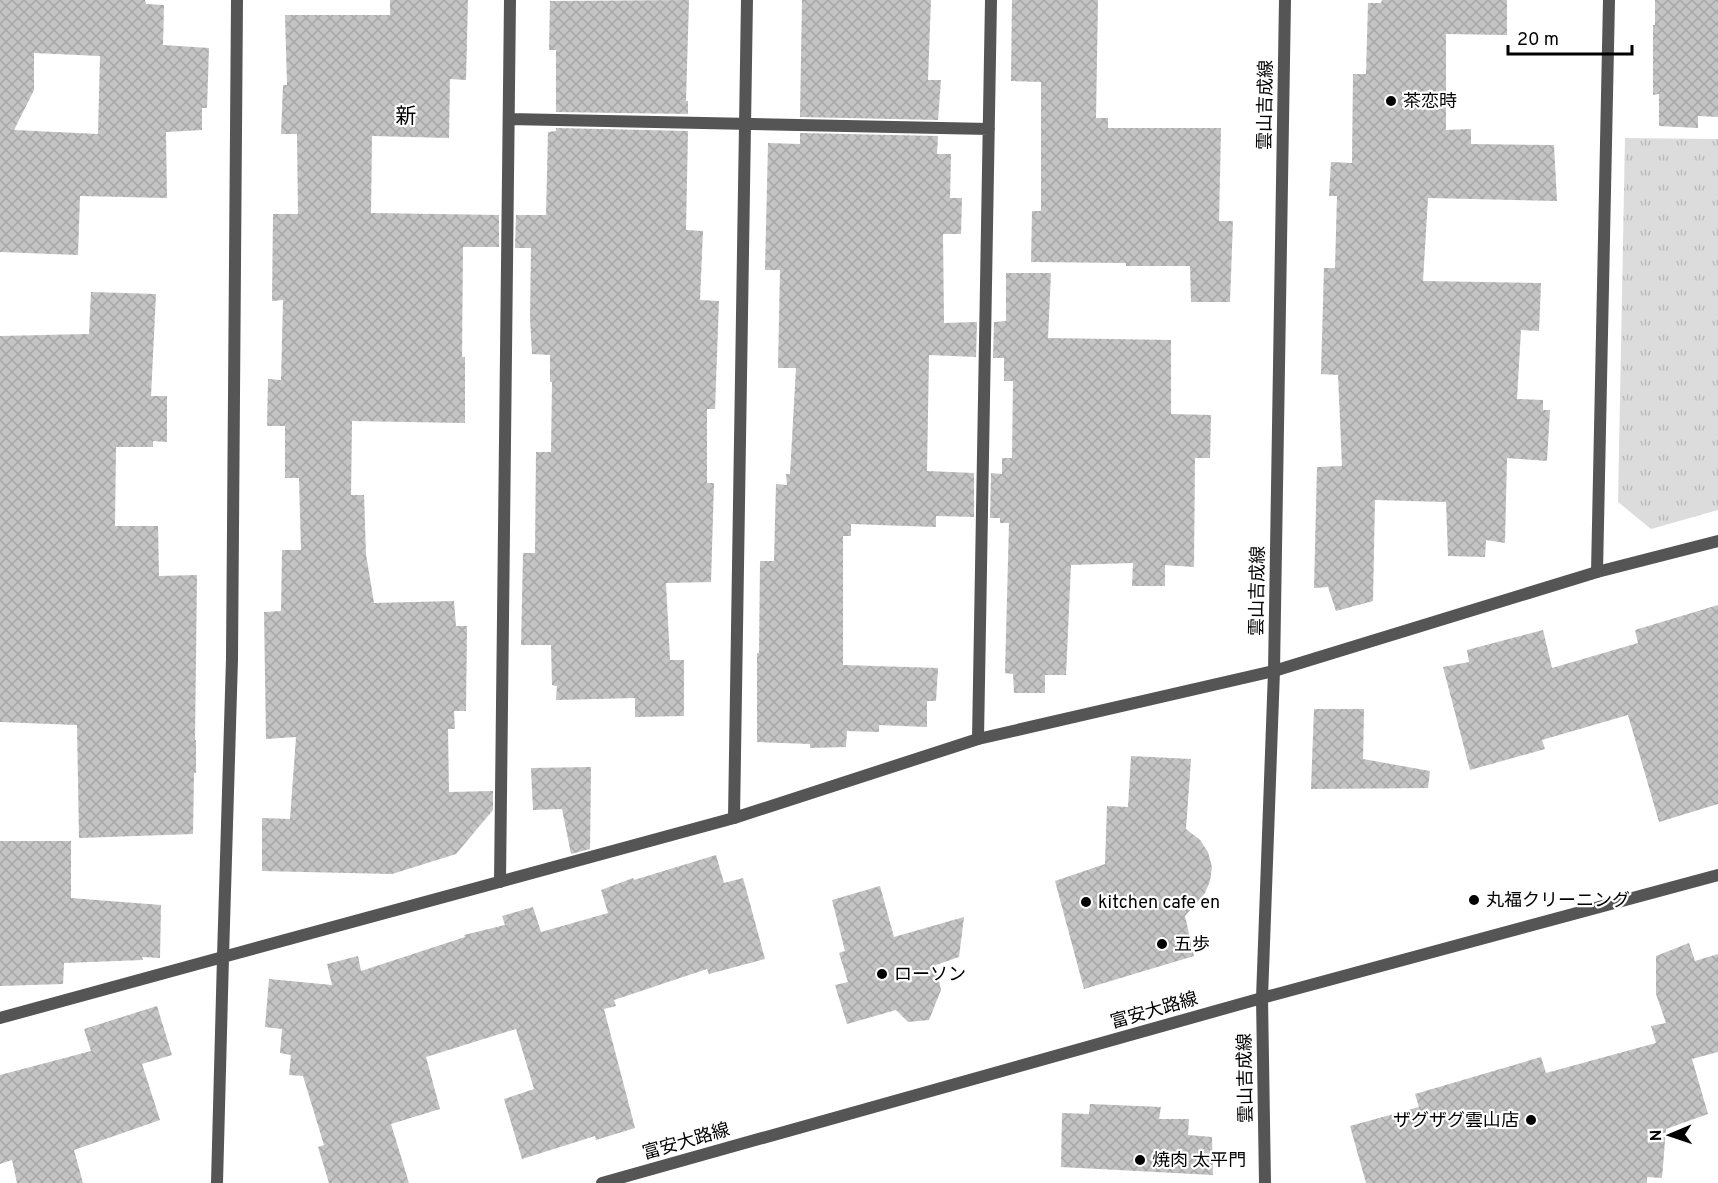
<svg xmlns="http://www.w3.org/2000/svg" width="1718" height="1183" font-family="Overpass,'Noto Sans JP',sans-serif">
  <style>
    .park { fill: url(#park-tufts) }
    .building { fill: url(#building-cross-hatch); fill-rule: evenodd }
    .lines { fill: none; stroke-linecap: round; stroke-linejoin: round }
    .minor { stroke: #555; stroke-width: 12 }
    .tertiary { stroke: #555; stroke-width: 12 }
    .poi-dot { fill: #000; stroke: #fff; stroke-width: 2 }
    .labels { text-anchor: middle; stroke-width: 4.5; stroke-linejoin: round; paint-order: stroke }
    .poi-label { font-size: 18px; fill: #000; stroke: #fff; text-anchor: start }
    .street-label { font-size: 18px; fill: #000; stroke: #fff }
    .quarter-label { font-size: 21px; fill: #000; stroke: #fff }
  </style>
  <defs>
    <pattern id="park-tufts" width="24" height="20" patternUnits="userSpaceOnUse" patternTransform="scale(1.5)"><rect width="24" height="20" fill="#dcdcdc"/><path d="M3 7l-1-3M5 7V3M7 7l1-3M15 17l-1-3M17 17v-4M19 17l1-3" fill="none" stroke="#bbb"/></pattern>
    <pattern id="building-cross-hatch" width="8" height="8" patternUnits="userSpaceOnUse" patternTransform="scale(1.5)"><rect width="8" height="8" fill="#c4c4c4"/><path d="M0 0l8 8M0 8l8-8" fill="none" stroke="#a7a7a7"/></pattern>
  </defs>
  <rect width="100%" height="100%" fill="#fff"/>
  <path class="park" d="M 1625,138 L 1718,139 L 1718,510 L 1651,529 L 1618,502 Z"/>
  <path class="building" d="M 0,0 L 145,0 L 146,4 L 164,5 L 163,45 L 209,48 L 207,108 L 202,108 L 202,130 L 166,132 L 167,198 L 80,196 L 78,255 L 0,252 ZM 34,53 L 100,56 L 98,134 L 14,130 L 34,90 Z
    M 390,0 L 468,0 L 466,80 L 450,79 L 449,138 L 372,136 L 371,213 L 499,215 L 499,247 L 463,247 L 462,357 L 465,357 L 465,423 L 352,421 L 351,495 L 364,495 L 366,554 L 374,603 L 454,601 L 456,626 L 467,626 L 466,711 L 454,711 L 455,729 L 448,729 L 449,792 L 493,791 L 493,810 L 456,854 L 392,874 L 262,871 L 262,818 L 290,819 L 296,737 L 266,739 L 264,612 L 281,611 L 282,550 L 301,550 L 299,478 L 285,478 L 285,426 L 267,426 L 268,379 L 281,380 L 283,300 L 272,301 L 273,214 L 298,214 L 297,134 L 281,134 L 283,85 L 287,85 L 285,15 L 390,15 Z
    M 689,0 L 686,101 L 688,101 L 688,114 L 556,112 L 556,50 L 549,50 L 550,1 Z
    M 802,0 L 931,0 L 928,80 L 941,80 L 938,120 L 800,117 Z
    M 1012,0 L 1098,0 L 1096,118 L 1108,118 L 1108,128 L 1221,128 L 1219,221 L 1233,221 L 1230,302 L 1191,302 L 1190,266 L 1126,266 L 1126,263 L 1031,262 L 1032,211 L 1041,211 L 1041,82 L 1011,81 Z
    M 1382,0 L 1507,0 L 1507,35 L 1446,34 L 1446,130 L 1471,129 L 1471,144 L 1554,145 L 1557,201 L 1428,198 L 1423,281 L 1541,283 L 1539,331 L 1521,330 L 1517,399 L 1543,400 L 1543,410 L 1550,410 L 1547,461 L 1507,458 L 1505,543 L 1486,540 L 1485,557 L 1448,556 L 1446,502 L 1375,500 L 1373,601 L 1336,611 L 1328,587 L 1314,588 L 1317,467 L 1342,466 L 1338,375 L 1321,374 L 1324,268 L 1335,268 L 1337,196 L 1329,196 L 1331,162 L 1352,163 L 1353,74 L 1366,74 L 1368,3 L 1381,3 Z
    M 1655,0 L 1718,0 L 1718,117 L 1698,116 L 1698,128 L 1659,126 L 1659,94 L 1653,95 L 1653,25 L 1655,25 Z
    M 556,128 L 688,131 L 686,230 L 703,231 L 700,300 L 719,301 L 715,409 L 707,409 L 707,483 L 714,483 L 711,582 L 666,583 L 670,660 L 684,660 L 684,716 L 635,717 L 635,698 L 556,700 L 557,686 L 552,685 L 551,645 L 521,645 L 523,553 L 535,553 L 536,452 L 551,452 L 552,382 L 550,382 L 550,355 L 532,354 L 530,318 L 531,248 L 515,248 L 516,215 L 546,215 L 548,132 L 556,131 Z
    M 800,133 L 938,136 L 937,154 L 951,154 L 950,198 L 962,198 L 961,234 L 943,234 L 944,323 L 977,322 L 976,357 L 929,355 L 927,471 L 974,473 L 974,517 L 936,516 L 936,527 L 851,524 L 851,536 L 843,536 L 843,665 L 938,668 L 936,701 L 927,701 L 927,727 L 879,725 L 879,732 L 847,731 L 846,747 L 810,748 L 810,744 L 757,742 L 757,653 L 759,653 L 760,561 L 774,561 L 776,484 L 787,485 L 786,474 L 790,474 L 796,368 L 778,368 L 780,270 L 765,270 L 768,143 L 800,144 Z
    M 1006,273 L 1051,273 L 1048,338 L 1171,340 L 1171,414 L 1211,415 L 1210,458 L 1195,458 L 1194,567 L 1165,565 L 1165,586 L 1132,586 L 1133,563 L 1071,565 L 1066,675 L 1045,675 L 1045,693 L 1014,693 L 1013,674 L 1005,673 L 1009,523 L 1000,523 L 1000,518 L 990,518 L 991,473 L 1002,474 L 1002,458 L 1012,458 L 1013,381 L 1004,381 L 1004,358 L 993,358 L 994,322 L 1006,321 Z
    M 91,292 L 156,294 L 151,396 L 167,396 L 167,442 L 153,441 L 153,447 L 116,447 L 115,526 L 158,526 L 159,576 L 197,575 L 195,740 L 196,740 L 196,773 L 194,773 L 193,834 L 79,838 L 77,725 L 0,722 L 0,336 L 89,334 Z
    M 1718,605 L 1718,804 L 1659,822 L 1628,715 L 1542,740 L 1545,749 L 1470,770 L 1443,667 L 1469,662 L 1467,650 L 1543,630 L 1552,668 L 1638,643 L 1635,630 Z
    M 1314,709 L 1364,709 L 1363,759 L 1430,771 L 1428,788 L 1311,789 Z
    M 1131,756 L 1191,759 L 1186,829 L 1200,840 L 1208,852 L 1212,867 L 1210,881 L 1205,893 L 1185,916 L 1194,956 L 1084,989 L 1055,881 L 1105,864 L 1107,806 L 1128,807 Z
    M 591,767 L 590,849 L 571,854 L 562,809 L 533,810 L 531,768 Z
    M 0,841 L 71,841 L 71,898 L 161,905 L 160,958 L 142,957 L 143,960 L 64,963 L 63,984 L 0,986 Z
    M 716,855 L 724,883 L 743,878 L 765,959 L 709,974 L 707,969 L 614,1000 L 616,1006 L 604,1009 L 635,1128 L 596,1140 L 595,1136 L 522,1159 L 504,1099 L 534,1089 L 516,1029 L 426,1057 L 440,1109 L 391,1124 L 409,1183 L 329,1183 L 318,1147 L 324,1145 L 303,1076 L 289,1075 L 291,1055 L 280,1053 L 282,1029 L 265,1027 L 269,979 L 332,985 L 327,964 L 358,956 L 361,971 L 465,937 L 464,935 L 505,925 L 502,916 L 533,907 L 541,932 L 608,913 L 601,890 L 633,878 L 634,880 Z
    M 880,886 L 894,937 L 964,917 L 959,957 L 936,965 L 941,990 L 929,1020 L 908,1022 L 896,1010 L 847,1024 L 835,985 L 848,982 L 839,953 L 845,951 L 832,900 Z
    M 1689,943 L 1695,961 L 1718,954 L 1718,1052 L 1692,1059 L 1708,1114 L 1666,1129 L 1662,1178 L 1647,1177 L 1647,1183 L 1366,1183 L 1350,1126 L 1419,1107 L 1415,1094 L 1541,1057 L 1546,1073 L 1656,1043 L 1651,1026 L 1666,1023 L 1656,994 L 1656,956 Z
    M 157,1006 L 172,1055 L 142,1064 L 160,1120 L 74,1150 L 83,1183 L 17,1183 L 12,1160 L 0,1164 L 0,1075 L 91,1051 L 84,1029 Z
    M 1090,1104 L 1161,1107 L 1159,1119 L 1189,1119 L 1188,1135 L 1212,1137 L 1213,1175 L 1061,1167 L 1062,1113 L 1089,1114 Z"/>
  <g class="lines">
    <path class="minor" d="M 509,119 L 989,129
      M 1597,572 L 1609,0
      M 978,739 L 991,0
      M 734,818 L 747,0
      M 500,882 L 510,0
      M 0,1018 L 223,957 L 232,659 L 237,0"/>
    <path class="tertiary" d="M 217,1183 L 223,957 L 734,818 L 978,739 L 1274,671 L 1597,572 L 1718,541
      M 602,1183 L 1262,998 L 1718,875
      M 1265,1183 L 1262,998 L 1274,671 L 1285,0"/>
  </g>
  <g class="poi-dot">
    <circle cx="1391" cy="101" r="6"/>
    <circle cx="1474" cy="900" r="6"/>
    <circle cx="1086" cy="902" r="6"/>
    <circle cx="1162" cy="944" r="6"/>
    <circle cx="882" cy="974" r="6"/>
    <circle cx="1531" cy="1120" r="6"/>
    <circle cx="1140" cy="1160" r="6"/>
  </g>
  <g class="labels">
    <g class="poi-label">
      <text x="1403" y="107">茶恋時</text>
      <text x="1486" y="906">丸福クリーニング</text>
      <text x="1098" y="908">kitchen cafe en</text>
      <text x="1174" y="950">五歩</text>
      <text x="894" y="980">ローソン</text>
      <text x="1519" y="1126" text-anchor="end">ザグザグ雲山店</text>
      <text x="1152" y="1166">焼肉 太平門</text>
    </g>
    <g class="street-label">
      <text transform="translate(1265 105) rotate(-89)" y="6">雲山吉成線</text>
      <text transform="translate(1257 591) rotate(-89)" y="6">雲山吉成線</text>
      <text transform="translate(1154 1010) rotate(-16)" y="6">富安大路線</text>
      <text transform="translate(1245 1078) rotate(-91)" y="6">雲山吉成線</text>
      <text transform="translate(686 1141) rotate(-16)" y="6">富安大路線</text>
    </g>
    <g class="quarter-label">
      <text x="406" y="123">新</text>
    </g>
  </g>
  <g transform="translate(1670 1135) rotate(268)" stroke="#ffffff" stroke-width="4.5" paint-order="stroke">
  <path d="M0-4.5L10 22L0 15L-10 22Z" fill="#000000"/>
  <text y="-9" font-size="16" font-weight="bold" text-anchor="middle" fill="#000000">N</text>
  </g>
  <path d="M1508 45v9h124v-9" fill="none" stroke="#000000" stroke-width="3"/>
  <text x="1517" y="45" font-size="18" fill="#000000" stroke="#ffffff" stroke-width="4.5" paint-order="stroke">20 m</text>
</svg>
